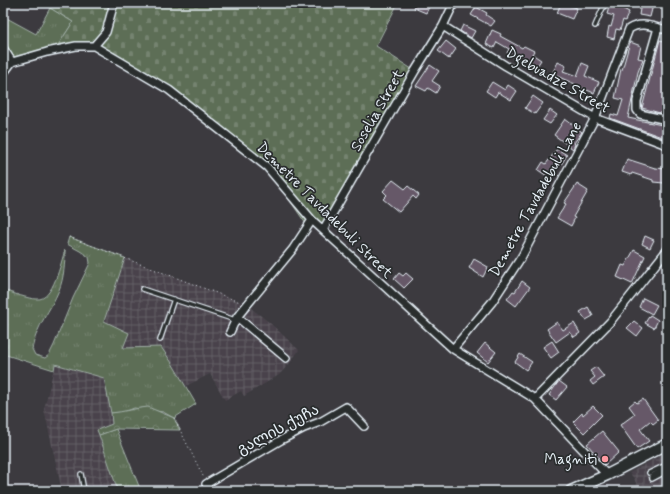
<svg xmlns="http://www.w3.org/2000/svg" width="670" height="494" font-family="Mynerve,'Noto Sans Georgian',sans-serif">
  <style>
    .industrial { fill: url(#industrial-grid) }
    .grass { fill: url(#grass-tufts); stroke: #a2b0a8 }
    .forest { fill: url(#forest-crowns); stroke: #a2b0a8 }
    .cemetery { fill: url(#cemetery-stones); stroke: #a2b0a8 }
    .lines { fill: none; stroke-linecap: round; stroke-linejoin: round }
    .stream { stroke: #889ca5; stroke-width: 2 }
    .building { fill: #665967; stroke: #e8f1f8 }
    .lane-casing { stroke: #e8f1f8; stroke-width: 6 }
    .street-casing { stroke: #e8f1f8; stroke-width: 10 }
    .secondary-casing { stroke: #e8f1f8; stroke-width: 13 }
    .path { stroke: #e8f1f8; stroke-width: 1; stroke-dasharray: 1 3; stroke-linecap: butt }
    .lane { stroke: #2a2d2e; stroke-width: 3.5 }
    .street { stroke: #2a2d2e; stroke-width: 7 }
    .secondary { stroke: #2a2d2e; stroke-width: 10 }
    .poi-dot { fill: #ff9aa2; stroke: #2a2d2e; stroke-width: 1.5 }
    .labels { text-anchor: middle; stroke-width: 3.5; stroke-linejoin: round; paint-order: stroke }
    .street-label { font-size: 15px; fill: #e8f1f8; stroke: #2a2d2e }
    .poi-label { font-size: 15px; fill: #e8f1f8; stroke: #2a2d2e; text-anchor: end }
  </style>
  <defs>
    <pattern id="industrial-grid" width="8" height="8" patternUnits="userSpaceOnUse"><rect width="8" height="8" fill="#49434b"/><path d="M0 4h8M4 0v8" fill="none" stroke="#635f66"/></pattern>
    <pattern id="grass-tufts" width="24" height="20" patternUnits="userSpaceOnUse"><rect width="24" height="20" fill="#5d6e57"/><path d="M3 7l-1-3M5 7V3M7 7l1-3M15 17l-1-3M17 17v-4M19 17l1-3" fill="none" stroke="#748370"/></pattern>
    <pattern id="forest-crowns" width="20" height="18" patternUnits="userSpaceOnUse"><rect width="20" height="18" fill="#5d6e57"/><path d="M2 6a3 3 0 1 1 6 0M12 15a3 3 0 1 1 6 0" fill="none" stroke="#748370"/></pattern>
    <pattern id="cemetery-stones" width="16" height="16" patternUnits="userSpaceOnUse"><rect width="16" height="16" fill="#5d6e57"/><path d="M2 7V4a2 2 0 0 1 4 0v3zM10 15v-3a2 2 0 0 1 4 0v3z" fill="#748370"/></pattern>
  </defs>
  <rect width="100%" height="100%" fill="#3c3a3f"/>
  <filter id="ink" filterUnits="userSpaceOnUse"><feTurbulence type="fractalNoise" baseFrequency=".025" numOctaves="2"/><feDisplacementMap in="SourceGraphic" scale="8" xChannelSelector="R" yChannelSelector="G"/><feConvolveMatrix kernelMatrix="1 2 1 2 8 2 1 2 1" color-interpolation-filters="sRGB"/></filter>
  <g filter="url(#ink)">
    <path class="industrial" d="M 125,258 L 246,304 L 270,323 L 299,350 L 290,363 L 279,375 L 244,396 L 241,391 L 225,400 L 210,374 L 186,386 L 161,347 L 123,348 L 104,321 Z
      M 55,364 L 104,378 L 113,424 L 97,431 L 118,491 L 62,491 L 44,409 Z
      M 667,452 L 667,484 L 653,491 L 640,491 L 633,477 L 629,473 Z"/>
    <path class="grass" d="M 50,8 L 73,22 L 55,50 L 12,62 L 3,48 L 3,16 L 36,34 Z
      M 69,237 L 125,258 L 104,321 L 129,333 L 123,348 L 161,347 L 172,363 L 196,404 L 174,418 L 163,412 L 134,408 L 125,412 L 111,413 L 104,378 L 55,364 L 54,370 L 3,354 L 3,290 C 13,293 28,299 37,299 C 53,301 61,262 65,250 C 65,263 64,278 59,290 C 50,312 37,324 32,349 L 35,355 L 45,358 L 49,355 L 54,345 L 73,298 L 90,263 L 89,257 L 80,251 L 67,244 Z
      M 116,429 L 141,491 L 118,491 L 99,435 Z"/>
    <path class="forest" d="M 148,407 L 174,418 L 180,430 L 116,429 L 99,435 L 97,430 L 112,424 L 111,413 C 124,412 135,408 148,407 Z"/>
    <path class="cemetery" d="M 42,3 L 398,3 L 376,46 L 415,71 L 323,230 L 306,224 L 267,167 L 169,90 L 94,46 L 55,50 L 73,22 Z"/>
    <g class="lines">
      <path class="stream" d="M 659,491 L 667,487"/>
    </g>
    <path class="building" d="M 416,3 L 425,3 L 430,5 L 426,13 L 414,8 Z
      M 561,3 L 577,8 L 572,19 L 557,13 Z
      M 641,3 L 653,5 L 650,17 L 639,15 Z
      M 610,4 L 616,5 L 629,12 L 625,21 L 623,20 L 620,30 L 616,29 L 614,39 L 607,37 L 609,26 L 611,27 L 614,16 L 607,14 Z
      M 476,7 L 487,13 L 486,15 L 495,21 L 491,26 L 471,15 Z
      M 463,25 L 475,31 L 471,38 L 460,31 Z
      M 492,30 L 501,34 L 500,36 L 522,48 L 524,46 L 534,51 L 532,54 L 541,60 L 537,66 L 529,60 L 526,65 L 516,59 L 507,53 L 509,49 L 497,42 L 494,48 L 486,44 Z
      M 660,40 L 667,42 L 667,115 L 642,108 Z
      M 446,41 L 456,49 L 449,59 L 438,51 Z
      M 630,42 L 641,46 L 638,58 L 643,59 L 638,72 L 628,118 L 667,126 L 665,133 L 667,133 L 667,139 L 610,118 L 611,114 L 618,116 L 623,100 L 615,98 L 621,69 L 622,70 Z
      M 558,62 L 566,66 L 563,71 L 577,76 L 582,63 L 589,66 L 585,76 L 599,82 L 594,93 L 575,85 L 575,84 L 552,74 Z
      M 430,65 L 439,71 L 432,81 L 440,86 L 436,93 L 428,88 L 426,91 L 416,86 Z
      M 492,82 L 505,90 L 508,85 L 517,91 L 511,100 L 498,92 L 495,97 L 486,91 Z
      M 533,96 L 543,103 L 535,114 L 525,108 Z
      M 550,110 L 557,115 L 550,124 L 543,120 Z
      M 565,119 L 582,132 L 574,143 L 575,144 L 573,149 L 554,135 Z
      M 557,149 L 567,155 L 561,165 L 557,162 L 547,176 L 538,170 L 543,162 L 546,164 Z
      M 627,159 L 655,168 L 667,169 L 667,181 L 665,180 L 664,183 L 653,182 L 653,180 L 632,173 L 631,175 L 622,172 Z
      M 393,180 L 405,189 L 408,186 L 419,195 L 416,199 L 413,196 L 399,212 L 383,199 L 387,195 L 383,191 Z
      M 577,184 L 588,191 L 573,217 L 575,218 L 571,226 L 557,218 L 566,204 L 564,203 Z
      M 645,236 L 654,240 L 650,248 L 642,244 Z
      M 634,250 L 645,256 L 632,284 L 617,277 L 622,265 L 625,266 Z
      M 474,259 L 488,267 L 483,277 L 469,268 Z
      M 399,273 L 403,276 L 406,273 L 413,279 L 404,288 L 394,279 Z
      M 522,281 L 530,287 L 516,306 L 507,299 L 513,291 L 515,292 Z
      M 643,298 L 657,305 L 652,314 L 639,307 Z
      M 588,307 L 593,316 L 586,320 L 580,312 Z
      M 650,315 L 658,320 L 654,328 L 645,323 Z
      M 634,321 L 643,328 L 637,336 L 627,328 Z
      M 557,322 L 563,330 L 574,323 L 580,333 L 574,337 L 570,332 L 556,342 L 547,329 Z
      M 552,341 L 559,352 L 551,358 L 543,347 Z
      M 485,343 L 496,352 L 488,362 L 477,353 Z
      M 520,354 L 532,362 L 526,370 L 515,362 Z
      M 596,367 L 604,377 L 593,385 L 590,381 L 595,377 L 590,371 Z
      M 559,381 L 567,387 L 556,400 L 549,395 Z
      M 643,399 L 658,420 L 653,424 L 650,421 L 640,429 L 649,441 L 637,449 L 620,425 L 635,414 L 629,406 L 635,401 L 637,403 Z
      M 593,406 L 602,415 L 584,433 L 573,422 L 582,413 L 583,415 Z
      M 602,431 L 619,452 L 605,465 L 587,444 Z"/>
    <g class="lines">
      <g class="lane-casing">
        <path id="lane" d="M 595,26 L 605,3
          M 142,289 L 235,320
          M 160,340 L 174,299
          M 649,473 L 666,465
          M 81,474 L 84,491
          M 651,476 L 667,468
          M 652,479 L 667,471"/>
      </g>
      <g class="street-casing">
        <path id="street" d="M 443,26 L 506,66 L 595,118 L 667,145
          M 658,28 L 637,101 L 637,110 L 640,114 L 667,120
          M 94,46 L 106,32 L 114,3
          M 3,48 L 12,62
          M 12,62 L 47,52 L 76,46 L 94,46 L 169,90 L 267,167 L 312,220 L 453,349 L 535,399 L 607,475
          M 3,74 L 12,62
          M 323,230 L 415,71 L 443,26 L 454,3
          M 237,317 L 286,358
          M 230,332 L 237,317 L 293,249 L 312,220
          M 453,349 L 492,302 L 522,256 L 595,118 L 629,29 C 641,21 653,27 667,30
          M 535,399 L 610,322 L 667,250
          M 210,491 L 206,484 L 281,440 L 304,428 L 320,422 L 346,407 L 364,426"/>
      </g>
      <g class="secondary-casing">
        <path id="secondary" d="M 571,491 L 607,475 L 667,444"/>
      </g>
      <path class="path" d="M 69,237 L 240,302
        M 174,418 L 204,478"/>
      <use href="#lane" class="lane"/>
      <use href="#street" class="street"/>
      <use href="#secondary" class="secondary"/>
    </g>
  </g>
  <circle class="poi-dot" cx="605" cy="459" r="4"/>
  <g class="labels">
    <g class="street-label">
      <text transform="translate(558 80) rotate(30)" y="5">Dgebuadze Street</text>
      <text transform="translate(377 110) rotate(-60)" y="5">Soselia Street</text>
      <text transform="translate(535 199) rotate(-61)" y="5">Demetre Tavdadebuli Lane</text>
      <text transform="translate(325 210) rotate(45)" y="5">Demetre Tavdadebuli Street</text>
      <text transform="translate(278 429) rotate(-28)" y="5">გალის ქუჩა</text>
    </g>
    <g class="poi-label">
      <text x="597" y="464">Magniti</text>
    </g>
  </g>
  <rect width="670" height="494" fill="none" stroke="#2a2d2e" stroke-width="16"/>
  <rect x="8" y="8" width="654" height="478" fill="none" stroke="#e8f1f8" stroke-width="1.5" filter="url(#ink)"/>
</svg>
